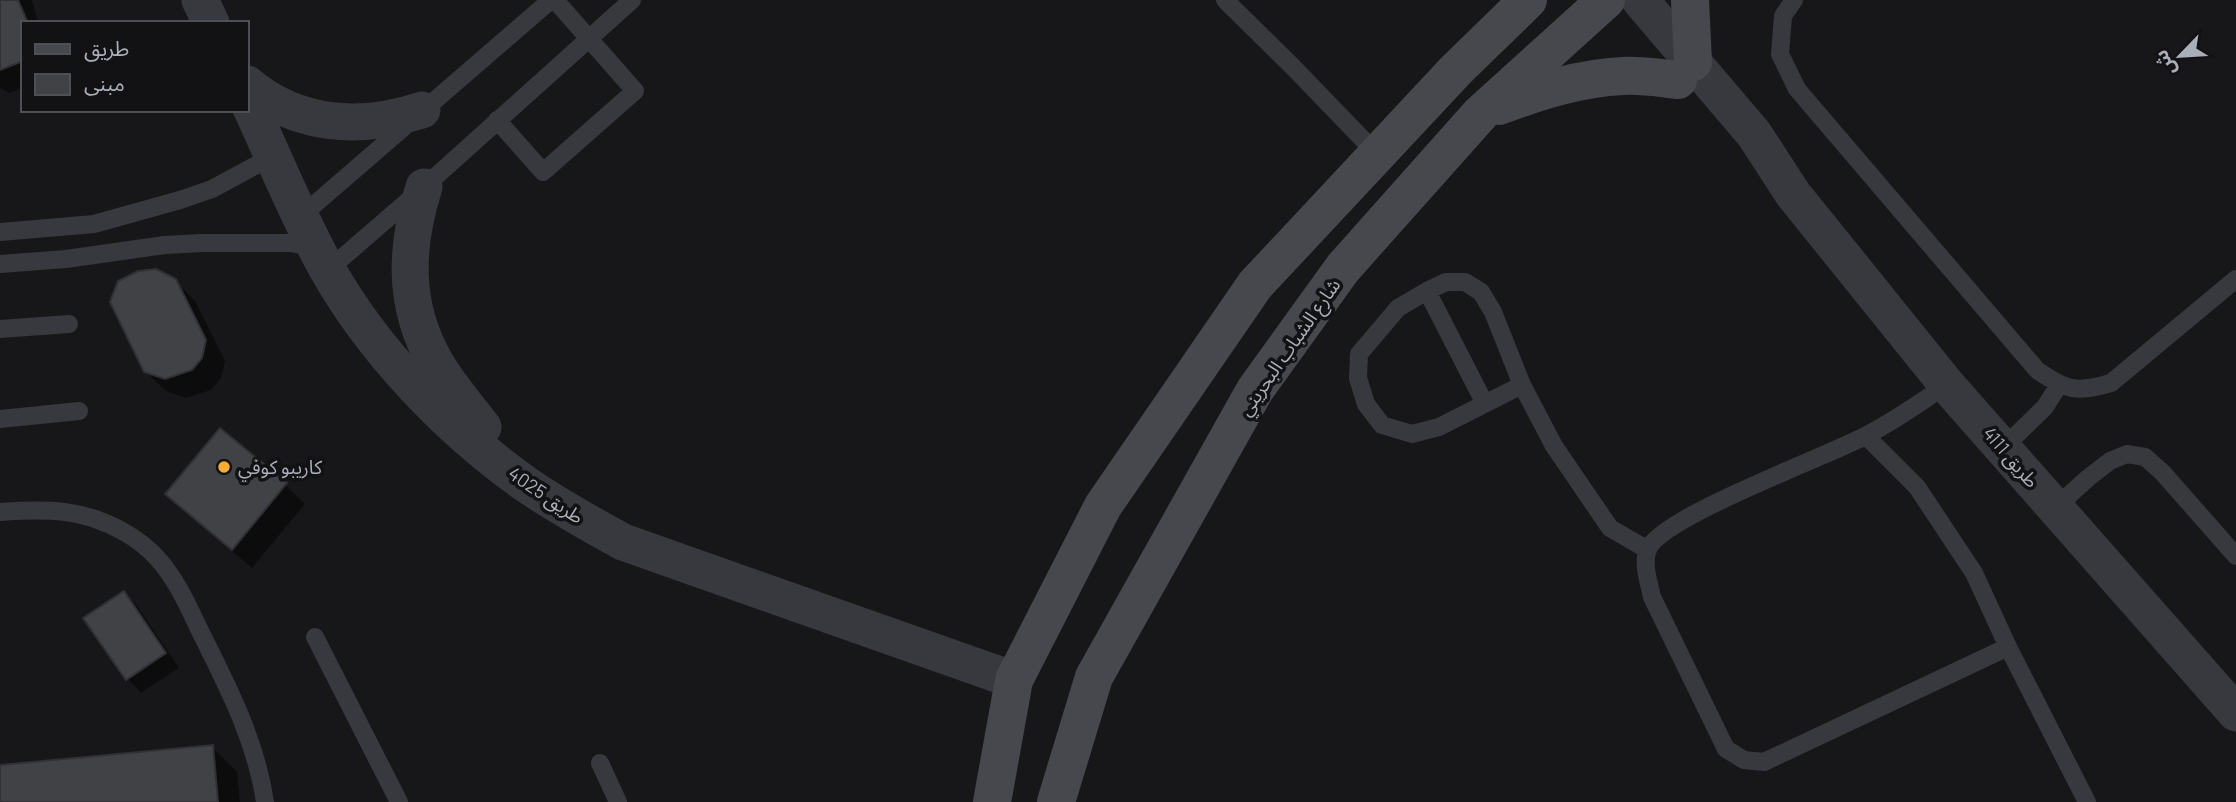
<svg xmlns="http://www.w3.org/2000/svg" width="2236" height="802" font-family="Barlow,'Noto Sans Arabic',sans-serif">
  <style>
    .shadow { fill: #0007 }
    .building { fill: #414246; stroke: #313135; stroke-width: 2 }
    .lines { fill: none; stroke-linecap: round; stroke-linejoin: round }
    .lane { stroke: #38393e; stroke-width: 18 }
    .street { stroke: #38393e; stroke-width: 37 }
    .secondary { stroke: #46484e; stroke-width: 38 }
    .poi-dot { fill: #f5ac33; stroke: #121214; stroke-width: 2.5 }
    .labels { text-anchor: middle; stroke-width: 7; stroke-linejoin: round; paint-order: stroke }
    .street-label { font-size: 19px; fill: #a9aeb9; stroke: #121214 }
    .poi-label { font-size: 19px; fill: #a9aeb9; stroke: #121214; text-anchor: start }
  </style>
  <rect width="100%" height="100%" fill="#171719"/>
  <path class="shadow" d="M 0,0 L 32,0 L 38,23 L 23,23 L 23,88 L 9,93 L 0,88 Z
    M 175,281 L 195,301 L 225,361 L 221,378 L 211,390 L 186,398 L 166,391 L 145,371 Z
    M 285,485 L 305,504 L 252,568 L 187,513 L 167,494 Z
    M 124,593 L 137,606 L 179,668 L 141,693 L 128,679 L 86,618 Z
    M 212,747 L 237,772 L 240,802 L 0,802 L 0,766 Z"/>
  <path class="building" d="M 0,0 L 18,0 L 28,23 L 23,23 L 23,61 L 0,70 Z
    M 156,269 L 176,279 L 206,340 L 202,358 L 192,370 L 165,379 L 144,372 L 110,302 L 118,281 L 138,271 Z
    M 220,428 L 287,483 L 232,550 L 165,494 Z
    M 124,591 L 166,653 L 126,680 L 83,618 Z
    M 213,745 L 218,802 L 0,802 L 0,765 Z"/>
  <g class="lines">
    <path class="lane" d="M 1225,0 L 1293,67 L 1377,154
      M 1794,0 L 1783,16 L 1780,54 L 1797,89 L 2037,370 C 2067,391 2077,393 2111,383 L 2236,279
      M 497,120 L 543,172 L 635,91 L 555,0
      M 300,217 L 551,0
      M 0,232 L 94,224 L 180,200 L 212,189 L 273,156
      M 0,264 L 66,259 L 165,245 L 201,243 L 291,243 L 316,248
      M 328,270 L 424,187 L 632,0
      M 1427,291 L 1485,404
      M 0,329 L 69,324
      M 1522,385 L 1439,427 L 1412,434 L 1382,425 L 1366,404 L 1358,378 L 1359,354 L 1398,308 L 1427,291 L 1446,282 L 1465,282 L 1481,292 L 1493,312 L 1522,385 L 1554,446 L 1610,528 L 1648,550
      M 0,419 L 79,411
      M 1866,436 L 1917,487 L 1974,573 L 2008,647 L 1764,762 L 1744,760 L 1726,749 L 1652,597 C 1649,582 1642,564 1648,549 C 1663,516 1826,457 1865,436 C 1893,422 1920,402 1947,385
      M 2003,448 L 2045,407 L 2059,385
      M 2055,508 L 2088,478 L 2110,461 L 2127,454 L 2145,457 L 2162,472 L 2236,556
      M 0,512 C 47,509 82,508 124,532 C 135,538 149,549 158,559 C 177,580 189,608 201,633 C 228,687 256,741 265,802
      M 315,637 L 399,802
      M 2008,647 L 2087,802
      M 600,763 L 618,802"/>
    <path class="street" d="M 200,0 L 211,23
      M 1640,0 L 1754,134 L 1793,194 L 1947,385 L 2236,713
      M 247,84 C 298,127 361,130 422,110
      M 247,99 C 273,155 296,213 326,267 C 373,351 449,430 527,485 C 558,506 590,524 623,542 L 1014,680
      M 424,187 C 403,253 403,316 444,376 C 456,394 470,410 483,427"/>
    <path class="secondary" d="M 1690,0 L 1693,62
      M 1499,106 C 1539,91 1580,78 1623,76 C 1641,75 1660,78 1678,80
      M 992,802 L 1014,680 L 1103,506 L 1255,285 L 1456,70 L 1528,0
      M 1056,802 L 1094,677 L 1255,390 L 1343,268 L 1481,113 L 1606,0"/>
  </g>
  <circle class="poi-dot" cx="224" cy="467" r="7"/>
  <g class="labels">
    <g class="street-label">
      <text transform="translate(1289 347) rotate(-55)" y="7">شارع الشباب البحريني</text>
      <text transform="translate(2011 457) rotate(49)" y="7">طريق 4111</text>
      <text transform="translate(546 495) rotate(34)" y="7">طريق 4025</text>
    </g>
    <g class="poi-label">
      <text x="238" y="474">كاريبو كوفي</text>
    </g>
  </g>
  <rect x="21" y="21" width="228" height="91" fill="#121214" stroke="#4e5056" stroke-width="2"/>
  <rect x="35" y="44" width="35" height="10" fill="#46484e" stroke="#4e5056" stroke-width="2"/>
  <text x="84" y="56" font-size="21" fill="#a9aeb9">طريق</text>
  <rect x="35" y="74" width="35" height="21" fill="#414246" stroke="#4e5056" stroke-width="2"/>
  <text x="84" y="91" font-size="21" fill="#a9aeb9">مبنى</text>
  <g transform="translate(2180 56) rotate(245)" stroke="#121214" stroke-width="5" paint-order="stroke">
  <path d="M0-5L12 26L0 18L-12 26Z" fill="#a9aeb9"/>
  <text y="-10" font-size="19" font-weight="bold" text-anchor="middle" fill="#a9aeb9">ش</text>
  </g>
</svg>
